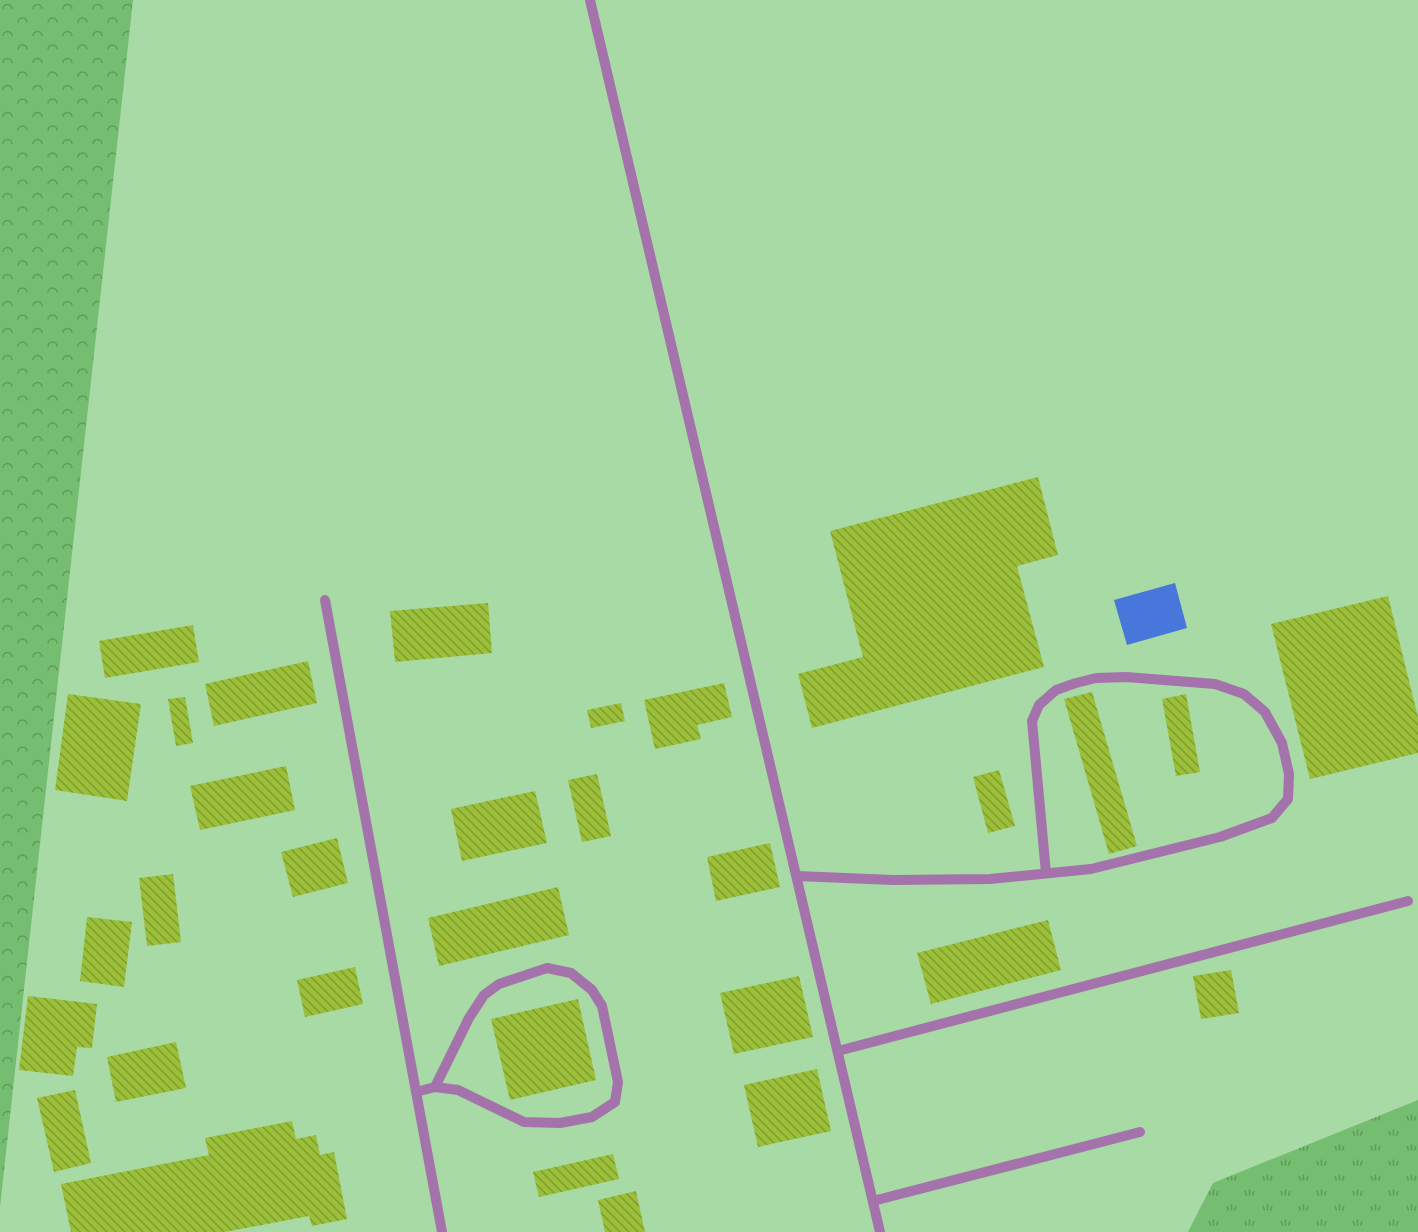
<svg xmlns="http://www.w3.org/2000/svg" width="1418" height="1232" font-family="'Source Sans 3',sans-serif">
  <style>
    .grass { fill: url(#grass-tufts) }
    .forest { fill: url(#forest-crowns) }
    .water { fill: #4777db }
    .building { fill: url(#building-back-hatch) }
    .lines { fill: none; stroke-linecap: round; stroke-linejoin: round }
    .service { stroke: #a573ab; stroke-width: 10 }
  </style>
  <defs>
    <pattern id="grass-tufts" width="24" height="20" patternUnits="userSpaceOnUse" patternTransform="scale(1.5)"><rect width="24" height="20" fill="#75bd71"/><path d="M3 7l-1-3M5 7V3M7 7l1-3M15 17l-1-3M17 17v-4M19 17l1-3" fill="none" stroke="#5f9a5c"/></pattern>
    <pattern id="forest-crowns" width="20" height="18" patternUnits="userSpaceOnUse" patternTransform="scale(1.5)"><rect width="20" height="18" fill="#75bd71"/><path d="M2 6a3 3 0 1 1 6 0M12 15a3 3 0 1 1 6 0" fill="none" stroke="#5f9a5c"/></pattern>
    <pattern id="building-back-hatch" width="6" height="6" patternUnits="userSpaceOnUse" patternTransform="scale(1.5)"><rect width="6" height="6" fill="#9cbf39"/><path d="M-1 5l2 2M0 0l6 6M5-1l2 2" fill="none" stroke="#7f9c2f"/></pattern>
  </defs>
  <rect width="100%" height="100%" fill="#a7daa4"/>
  <path class="grass" d="M 1418,1100 L 1418,1232 L 1188,1232 L 1213,1183 Z"/>
  <path class="forest" d="M 0,0 L 133,0 L 0,1207 Z"/>
  <path class="water" d="M 1175,583 L 1187,628 L 1127,645 L 1114,600 Z"/>
  <path class="building" d="M 1038,477 L 1058,555 L 1017,566 L 1044,667 L 812,728 L 798,674 L 863,657 L 830,531 Z
    M 1388,596 L 1418,717 L 1418,753 L 1310,779 L 1271,624 Z
    M 488,603 L 492,653 L 395,662 L 390,611 Z
    M 193,625 L 199,662 L 105,678 L 99,641 Z
    M 308,661 L 317,703 L 214,726 L 205,684 Z
    M 724,683 L 732,717 L 697,725 L 701,739 L 655,749 L 644,700 Z
    M 1092,692 L 1137,846 L 1109,854 L 1064,699 Z
    M 68,694 L 141,704 L 127,801 L 55,790 Z
    M 1186,694 L 1200,772 L 1176,776 L 1162,699 Z
    M 185,697 L 193,743 L 176,746 L 168,699 Z
    M 621,703 L 625,721 L 591,728 L 587,710 Z
    M 286,766 L 295,810 L 200,830 L 190,786 Z
    M 999,770 L 1015,826 L 988,833 L 973,777 Z
    M 597,774 L 611,836 L 582,842 L 568,780 Z
    M 535,791 L 547,843 L 462,861 L 451,809 Z
    M 337,838 L 348,883 L 293,897 L 281,852 Z
    M 770,843 L 780,887 L 716,901 L 707,857 Z
    M 173,874 L 181,942 L 147,946 L 139,878 Z
    M 558,887 L 569,935 L 439,966 L 428,918 Z
    M 87,917 L 132,922 L 124,987 L 80,981 Z
    M 1048,920 L 1061,970 L 931,1004 L 917,953 Z
    M 355,967 L 363,1004 L 305,1017 L 297,980 Z
    M 1231,970 L 1239,1013 L 1201,1019 L 1193,976 Z
    M 799,976 L 813,1037 L 734,1054 L 720,993 Z
    M 28,996 L 97,1004 L 92,1048 L 77,1047 L 73,1076 L 19,1070 Z
    M 578,999 L 596,1080 L 510,1100 L 491,1019 Z
    M 176,1042 L 186,1088 L 116,1102 L 107,1057 Z
    M 817,1069 L 831,1131 L 758,1147 L 744,1085 Z
    M 75,1090 L 91,1163 L 54,1172 L 37,1098 Z
    M 292,1121 L 296,1139 L 316,1135 L 320,1155 L 334,1152 L 347,1219 L 312,1226 L 309,1216 L 225,1232 L 71,1232 L 61,1184 L 209,1155 L 205,1138 Z
    M 613,1154 L 619,1179 L 539,1197 L 533,1172 Z
    M 636,1191 L 645,1232 L 605,1232 L 598,1200 Z"/>
  <g class="lines">
    <path class="service" d="M 590,0 L 880,1232
      M 325,600 L 442,1232
      M 797,876 L 893,880 L 990,879 L 1091,869 L 1220,837 L 1272,818 L 1288,799 L 1289,774 L 1282,743 L 1265,712 L 1244,694 L 1215,684 L 1126,677 L 1096,678 L 1076,683 L 1056,690 L 1039,705 L 1032,721 L 1046,873
      M 838,1051 L 1408,901
      M 416,1092 L 435,1087 L 469,1018 L 484,995 L 499,984 L 547,968 L 571,973 L 592,990 L 602,1006 L 618,1082 L 615,1102 L 592,1117 L 560,1123 L 524,1122 L 458,1090 L 435,1087
      M 873,1201 L 1140,1132"/>
  </g>
</svg>
